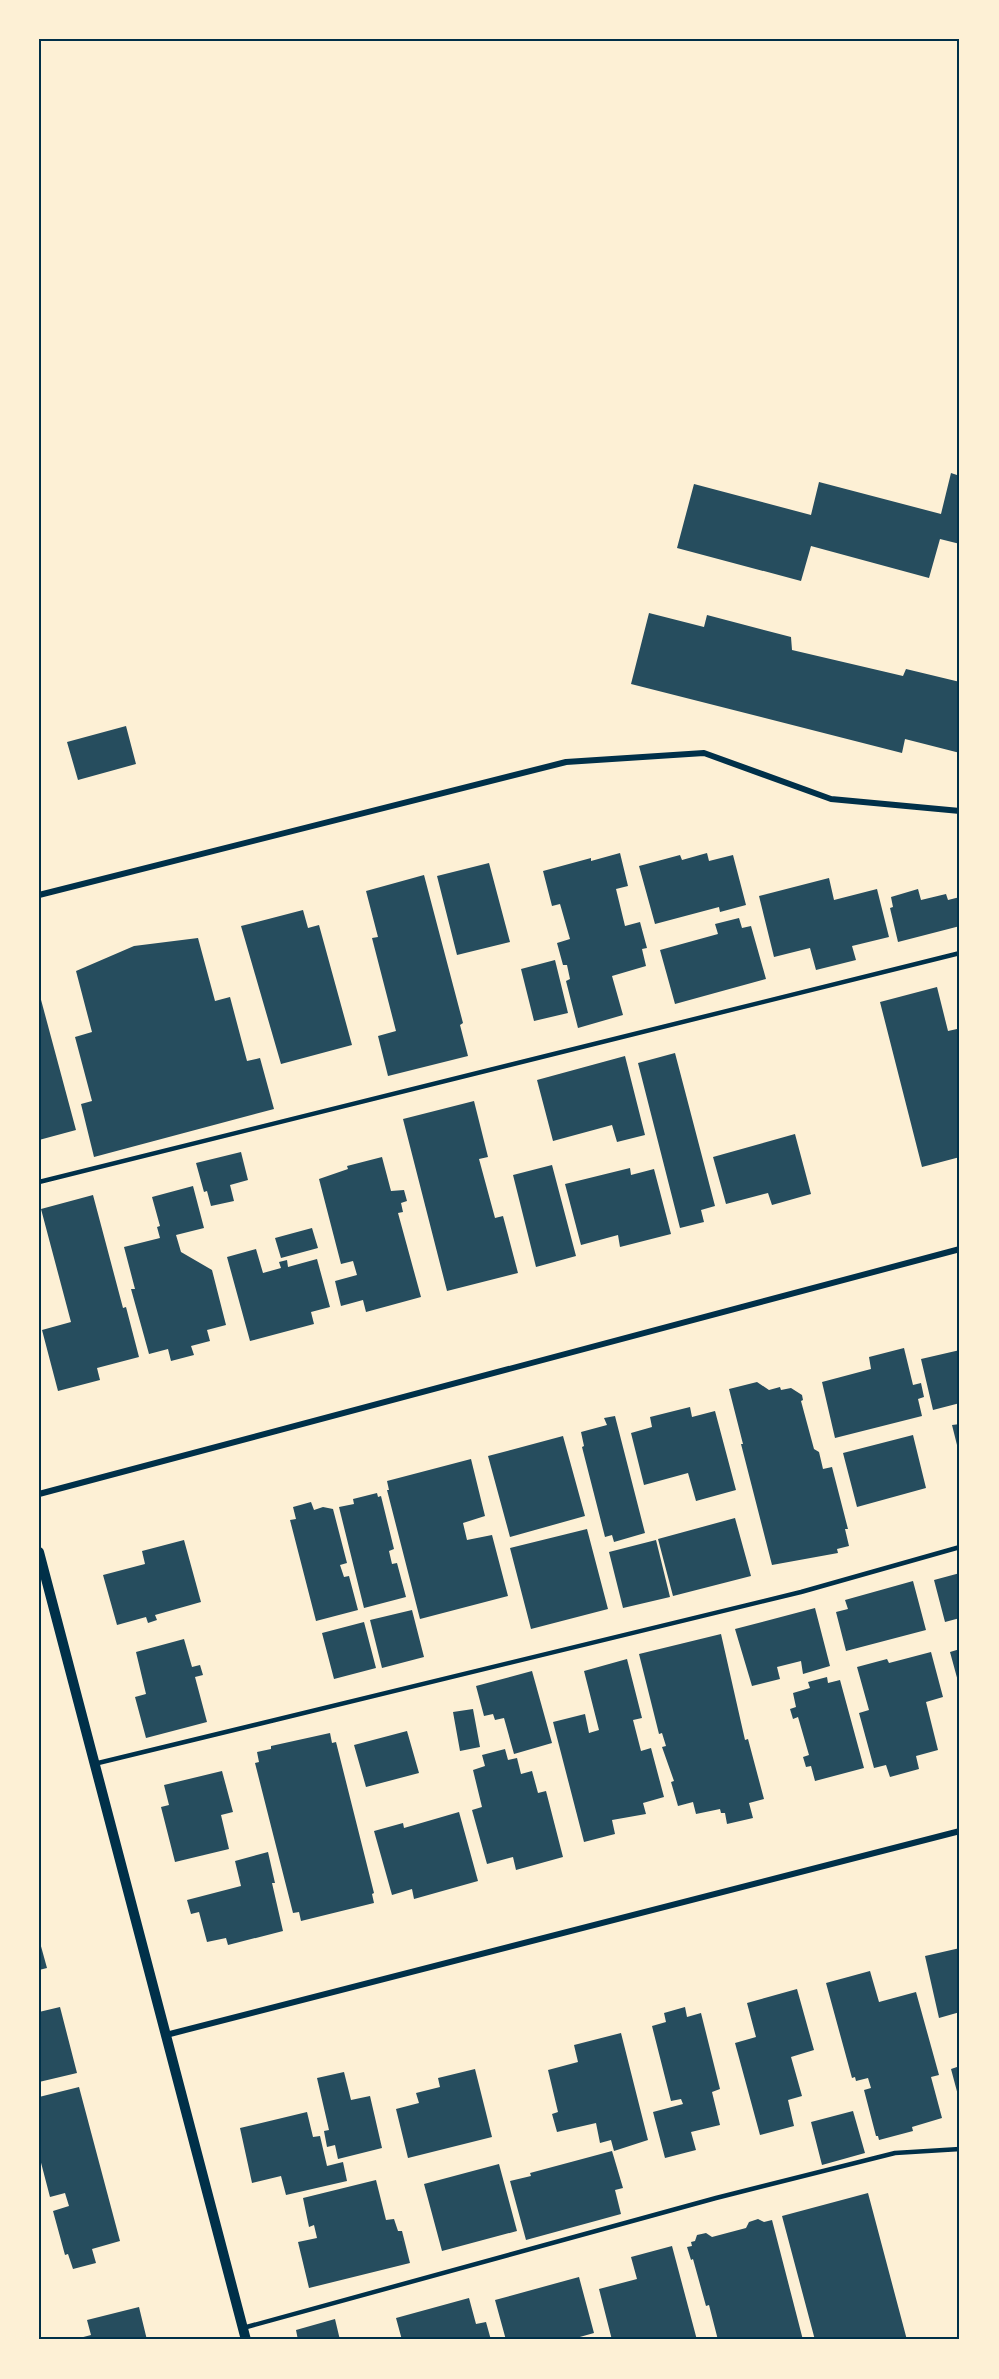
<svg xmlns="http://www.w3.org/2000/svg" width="999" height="2379" font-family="'Fira Sans Condensed',sans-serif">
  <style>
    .building { fill: #264d5e }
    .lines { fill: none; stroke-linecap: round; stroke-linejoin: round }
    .service { stroke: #003049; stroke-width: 4.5 }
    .minor { stroke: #003049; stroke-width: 6 }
    .tertiary { stroke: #003049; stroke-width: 10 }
    .neatline { fill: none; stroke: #003049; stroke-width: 2 }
  </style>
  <rect width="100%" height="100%" fill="#fdf0d5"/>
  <path class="building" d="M 951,473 L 960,476 L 960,544 L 940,539 L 929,578 L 811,546 L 801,581 L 677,548 L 694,484 L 811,515 L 819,482 L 941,514 Z
    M 649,613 L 704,627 L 707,615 L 791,637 L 792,650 L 903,676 L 906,669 L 960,682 L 960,753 L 905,739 L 902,753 L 631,684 Z
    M 126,726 L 136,764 L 78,780 L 67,742 Z
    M 620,853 L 628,886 L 616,889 L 625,926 L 640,922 L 647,948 L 642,949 L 646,966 L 612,976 L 623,1015 L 578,1028 L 566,981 L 570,979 L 567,965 L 563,965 L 557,943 L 570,939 L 560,904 L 552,906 L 543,871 L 591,858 L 591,861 Z
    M 707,853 L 709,861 L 733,855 L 746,905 L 720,912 L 719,907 L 655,924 L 639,866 L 680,855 L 682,860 Z
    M 489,863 L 510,942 L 457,955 L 437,876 Z
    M 424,875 L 463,1023 L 460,1025 L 468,1056 L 388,1076 L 378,1036 L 396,1031 L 372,938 L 378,937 L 366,891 Z
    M 829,878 L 834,900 L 877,889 L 889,937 L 852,946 L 856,960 L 816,970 L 810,948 L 774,957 L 759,896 Z
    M 918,889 L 921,900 L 946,894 L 948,900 L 960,897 L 960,926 L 898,942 L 890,908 L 893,907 L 891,897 Z
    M 303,910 L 308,928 L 319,925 L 352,1045 L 281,1064 L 241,926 Z
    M 739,918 L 742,928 L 751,926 L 766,979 L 675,1004 L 660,950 L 718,934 L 715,924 Z
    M 198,938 L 215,1001 L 230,997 L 247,1061 L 260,1058 L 274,1109 L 94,1157 L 81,1104 L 92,1101 L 75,1037 L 92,1032 L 76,971 L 134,946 Z
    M 555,960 L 568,1013 L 534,1021 L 521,969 Z
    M 937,987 L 948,1031 L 957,1029 L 960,1042 L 960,1157 L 922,1167 L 880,1002 Z
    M 40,996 L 76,1130 L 39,1140 L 39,997 Z
    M 675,1053 L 715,1206 L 701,1210 L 704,1222 L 680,1228 L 638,1063 Z
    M 625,1056 L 645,1135 L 617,1142 L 612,1125 L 553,1141 L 537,1080 Z
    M 474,1101 L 488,1157 L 479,1159 L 495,1218 L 503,1216 L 518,1273 L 447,1291 L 403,1119 Z
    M 795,1134 L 811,1194 L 772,1205 L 768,1193 L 726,1204 L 713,1157 Z
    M 241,1152 L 248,1180 L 230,1185 L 234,1201 L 211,1206 L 207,1191 L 204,1192 L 196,1163 Z
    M 382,1157 L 391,1191 L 404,1190 L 407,1201 L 401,1203 L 403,1212 L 398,1213 L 421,1297 L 366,1312 L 363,1300 L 341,1306 L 335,1281 L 357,1275 L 353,1261 L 341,1264 L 319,1179 L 348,1169 L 347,1166 Z
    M 552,1165 L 576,1256 L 536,1267 L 513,1175 Z
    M 630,1168 L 631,1175 L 654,1169 L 671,1234 L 620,1247 L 618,1235 L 581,1245 L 565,1184 Z
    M 193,1186 L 204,1228 L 176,1235 L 181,1252 L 212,1270 L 226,1325 L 207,1330 L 210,1341 L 191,1346 L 194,1355 L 171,1361 L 168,1349 L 149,1354 L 131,1289 L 135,1289 L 124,1247 L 160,1238 L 157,1227 L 160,1226 L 152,1197 Z
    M 93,1195 L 123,1308 L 126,1307 L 139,1357 L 97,1368 L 100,1380 L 58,1391 L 42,1330 L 71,1322 L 41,1209 Z
    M 312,1228 L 318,1248 L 281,1258 L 275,1238 Z
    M 256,1249 L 263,1273 L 281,1268 L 279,1262 L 287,1260 L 288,1267 L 317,1259 L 330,1307 L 311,1312 L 314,1324 L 250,1341 L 227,1257 Z
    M 904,1348 L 913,1385 L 921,1383 L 924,1397 L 918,1399 L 922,1416 L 835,1438 L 822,1382 L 871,1369 L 869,1357 Z
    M 960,1350 L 960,1403 L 933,1410 L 921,1359 Z
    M 757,1382 L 769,1390 L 780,1387 L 781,1390 L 791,1388 L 802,1395 L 803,1400 L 801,1401 L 814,1449 L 819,1452 L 823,1469 L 832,1467 L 848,1529 L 845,1529 L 849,1546 L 837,1549 L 838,1553 L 772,1565 L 741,1444 L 743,1444 L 729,1389 Z
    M 690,1407 L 692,1417 L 715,1411 L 736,1490 L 696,1501 L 688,1473 L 644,1485 L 631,1433 L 652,1427 L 650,1417 Z
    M 615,1416 L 645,1533 L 614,1542 L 612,1535 L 605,1537 L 582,1447 L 584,1446 L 581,1432 L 607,1425 L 604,1418 Z
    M 960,1424 L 960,1453 L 959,1453 L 952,1425 Z
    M 913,1435 L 926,1488 L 857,1507 L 843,1453 Z
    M 563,1436 L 585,1516 L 510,1537 L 488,1456 Z
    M 471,1459 L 485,1516 L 463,1523 L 467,1540 L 492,1535 L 508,1596 L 420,1619 L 387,1490 L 389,1490 L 387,1481 Z
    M 377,1493 L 378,1497 L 381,1496 L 394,1549 L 389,1551 L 392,1564 L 397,1563 L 406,1597 L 364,1608 L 339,1507 L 354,1504 L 353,1499 Z
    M 311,1502 L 314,1510 L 323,1507 L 333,1509 L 347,1563 L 340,1565 L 344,1577 L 349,1576 L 358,1610 L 316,1621 L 290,1520 L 296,1519 L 293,1507 Z
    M 735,1518 L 751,1576 L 673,1596 L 658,1539 Z
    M 587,1529 L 608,1609 L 531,1629 L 510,1548 Z
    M 184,1540 L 201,1602 L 155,1615 L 157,1620 L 148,1623 L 146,1617 L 117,1625 L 103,1575 L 145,1564 L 142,1551 Z
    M 656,1540 L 670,1597 L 623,1608 L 609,1552 Z
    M 960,1573 L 960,1618 L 945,1622 L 934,1580 Z
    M 913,1581 L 926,1630 L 846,1651 L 836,1612 L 848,1609 L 845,1600 Z
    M 815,1608 L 830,1666 L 803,1674 L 801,1661 L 777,1667 L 780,1679 L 752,1686 L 735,1629 Z
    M 412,1610 L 424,1657 L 382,1668 L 370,1620 Z
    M 364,1622 L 376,1668 L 334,1679 L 322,1633 Z
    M 721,1634 L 745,1740 L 748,1739 L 764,1799 L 749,1803 L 753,1818 L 727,1824 L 725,1813 L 721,1813 L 720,1809 L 696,1814 L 693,1802 L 678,1806 L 671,1782 L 674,1781 L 662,1747 L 666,1746 L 662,1733 L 659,1734 L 639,1654 Z
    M 184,1639 L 192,1667 L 200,1665 L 203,1675 L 195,1677 L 207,1722 L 146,1738 L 135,1697 L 146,1694 L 136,1652 Z
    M 960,1649 L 960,1684 L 959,1685 L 950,1652 Z
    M 931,1652 L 943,1697 L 926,1702 L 938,1750 L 916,1756 L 919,1769 L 890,1777 L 886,1765 L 874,1768 L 859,1713 L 869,1710 L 857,1667 L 887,1659 L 889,1663 Z
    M 627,1659 L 642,1718 L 633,1720 L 641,1751 L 651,1748 L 664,1797 L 643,1803 L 646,1814 L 612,1820 L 615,1834 L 584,1842 L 553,1722 L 585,1714 L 589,1733 L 599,1730 L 584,1671 Z
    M 532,1671 L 552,1743 L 514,1754 L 504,1718 L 495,1720 L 493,1714 L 484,1716 L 476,1686 Z
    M 827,1677 L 828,1683 L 840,1680 L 864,1768 L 815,1781 L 811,1766 L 806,1767 L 803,1757 L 809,1755 L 798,1717 L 793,1719 L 790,1709 L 796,1707 L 793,1693 L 810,1688 L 808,1682 Z
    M 473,1709 L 480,1747 L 460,1751 L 453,1712 Z
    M 407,1731 L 419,1773 L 366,1787 L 354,1745 Z
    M 330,1733 L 332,1743 L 336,1742 L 374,1893 L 372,1894 L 374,1903 L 301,1921 L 299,1912 L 293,1913 L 255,1763 L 259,1762 L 257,1752 L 271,1749 L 271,1746 Z
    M 505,1749 L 508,1760 L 517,1758 L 521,1774 L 532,1771 L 538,1793 L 546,1791 L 563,1857 L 516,1870 L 513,1857 L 487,1864 L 472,1810 L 482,1807 L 473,1770 L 485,1766 L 482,1755 Z
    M 222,1771 L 233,1812 L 221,1815 L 229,1849 L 175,1862 L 161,1807 L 169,1805 L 164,1785 Z
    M 459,1812 L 478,1881 L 414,1899 L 412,1889 L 392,1895 L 374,1831 L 403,1823 L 404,1828 Z
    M 268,1852 L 275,1883 L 272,1883 L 283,1931 L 228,1945 L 226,1938 L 207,1942 L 199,1912 L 191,1914 L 187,1900 L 241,1886 L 235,1861 Z
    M 39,1939 L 47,1968 L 39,1970 Z
    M 960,1948 L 960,2012 L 939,2018 L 925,1956 Z
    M 870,1971 L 879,2002 L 916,1992 L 939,2075 L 931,2077 L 942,2118 L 912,2127 L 913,2131 L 879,2140 L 878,2136 L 876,2136 L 864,2090 L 871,2088 L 868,2078 L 856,2081 L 855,2077 L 852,2078 L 826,1983 Z
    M 797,1989 L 814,2050 L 791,2057 L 802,2096 L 788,2100 L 794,2126 L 760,2135 L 735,2043 L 756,2037 L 747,2003 Z
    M 60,2007 L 77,2073 L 39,2082 L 39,2012 Z
    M 685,2007 L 687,2017 L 701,2013 L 720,2089 L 712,2092 L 720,2125 L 691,2132 L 696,2150 L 665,2158 L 653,2112 L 683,2104 L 681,2099 L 671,2101 L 652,2026 L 666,2022 L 664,2013 Z
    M 621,2033 L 648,2140 L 614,2151 L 611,2140 L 600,2143 L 596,2123 L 557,2132 L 552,2114 L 558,2112 L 548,2070 L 578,2062 L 574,2045 Z
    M 960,2066 L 960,2099 L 959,2099 L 951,2069 Z
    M 475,2069 L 492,2137 L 408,2158 L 396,2109 L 419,2103 L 416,2093 L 440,2087 L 438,2078 Z
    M 344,2072 L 351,2100 L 370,2096 L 382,2148 L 338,2159 L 335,2145 L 327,2147 L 324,2131 L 329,2130 L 317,2078 Z
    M 79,2087 L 120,2241 L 92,2249 L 96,2263 L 73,2269 L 68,2254 L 65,2255 L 53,2211 L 69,2206 L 65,2193 L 50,2197 L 39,2155 L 39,2097 Z
    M 853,2111 L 865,2153 L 822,2165 L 811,2122 Z
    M 307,2112 L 313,2137 L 320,2136 L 327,2166 L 343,2162 L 347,2181 L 286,2195 L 281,2176 L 252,2183 L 240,2128 Z
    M 612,2151 L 623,2188 L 615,2190 L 621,2214 L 526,2240 L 510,2181 L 531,2176 L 530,2173 Z
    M 499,2164 L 517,2231 L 442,2251 L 424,2184 Z
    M 376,2180 L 386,2220 L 394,2219 L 398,2231 L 402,2231 L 410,2263 L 309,2288 L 298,2242 L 317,2238 L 314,2225 L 309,2227 L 303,2198 Z
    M 868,2193 L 907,2340 L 815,2340 L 782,2216 Z
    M 758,2219 L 764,2222 L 772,2220 L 803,2340 L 718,2340 L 709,2305 L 706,2306 L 693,2259 L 691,2260 L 687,2247 L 692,2246 L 691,2242 L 695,2241 L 697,2235 L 706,2233 L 712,2237 L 746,2228 L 749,2222 Z
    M 672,2246 L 697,2340 L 612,2340 L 599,2289 L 637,2279 L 631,2257 Z
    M 579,2277 L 594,2333 L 569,2340 L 506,2340 L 495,2300 Z
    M 469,2298 L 476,2324 L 486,2322 L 491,2340 L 402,2340 L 396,2318 Z
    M 139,2307 L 147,2340 L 72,2340 L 91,2335 L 87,2320 Z
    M 335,2319 L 340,2340 L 298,2340 L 296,2330 Z"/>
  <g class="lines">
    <path class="service" d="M 39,1182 L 960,953
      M 94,1764 L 801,1592 L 960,1547
      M 243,2328 L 716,2198 L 895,2153 L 960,2149"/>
    <path class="minor" d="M 39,895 L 566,762 L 704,753 L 831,799 L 960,811
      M 39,1494 L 960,1249
      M 166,2035 L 960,1831"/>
    <path class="tertiary" d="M 39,1552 L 246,2340"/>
  </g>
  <rect width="999" height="2379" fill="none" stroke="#fdf0d5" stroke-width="81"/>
  <rect x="40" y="40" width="918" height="2298" class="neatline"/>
</svg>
